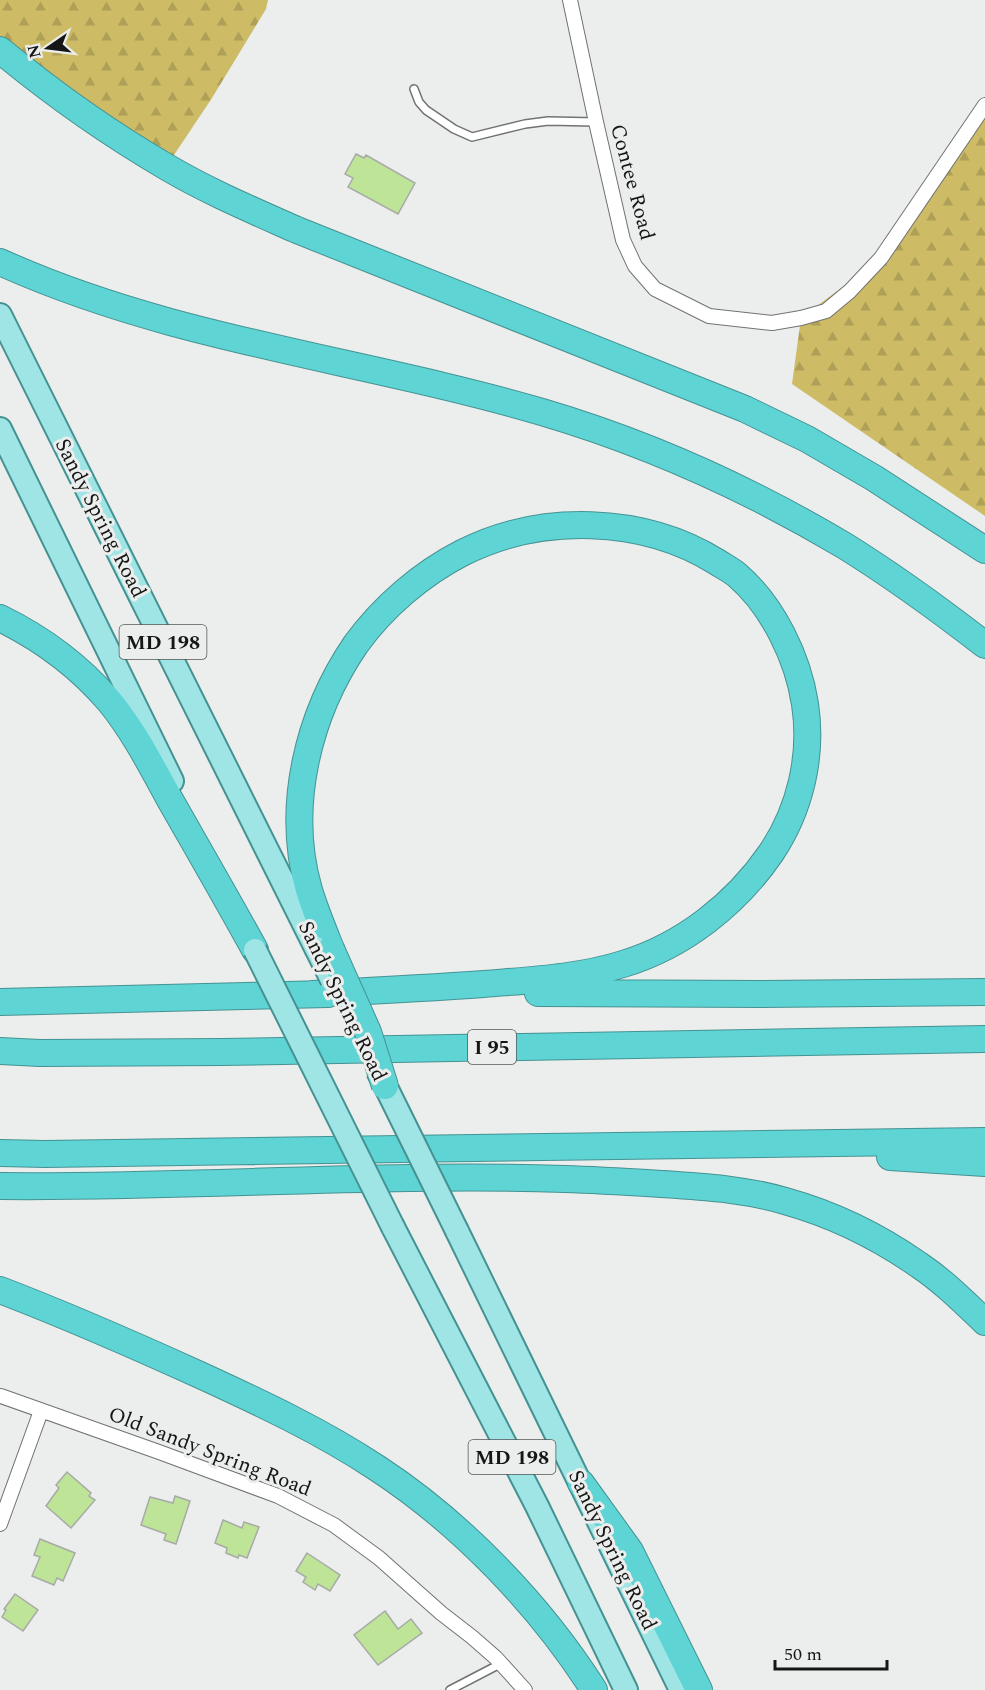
<svg xmlns="http://www.w3.org/2000/svg" width="985" height="1690" font-family="Spectral,serif">
  <style>
    .forest { fill: url(#forest-firs) }
    .building { fill: #bde497; stroke: #a8aaa7; stroke-width: 1.5 }
    .lines { fill: none; stroke-linecap: round; stroke-linejoin: round }
    .service-casing { stroke: #707371; stroke-width: 10 }
    .minor-casing { stroke: #707371; stroke-width: 16 }
    .primary-casing { stroke: #459292; stroke-width: 26 }
    .motorway-casing { stroke: #459292; stroke-width: 28 }
    .service { stroke: #fff; stroke-width: 7 }
    .minor { stroke: #fff; stroke-width: 14 }
    .primary { stroke: #9fe5e6; stroke-width: 22 }
    .motorway { stroke: #5fd4d5; stroke-width: 26 }
    .primary-bridge-casing { stroke: #459292; stroke-width: 26; stroke-linecap: butt }
    .motorway-bridge-casing { stroke: #459292; stroke-width: 28; stroke-linecap: butt }
    .primary-bridge { stroke: #9fe5e6; stroke-width: 22 }
    .motorway-bridge { stroke: #5fd4d5; stroke-width: 26 }
    .labels { text-anchor: middle; stroke-width: 6; stroke-linejoin: round; paint-order: stroke }
    .shield { fill: #ebeeec; stroke: #555756; stroke-width: 1.5 }
    .shield-label { font-size: 20px; font-weight: bold; fill: #151615 }
    .street-label { font-size: 21px; fill: #151615; stroke: #ebeeec }
  </style>
  <defs>
    <pattern id="forest-firs" width="22" height="20" patternUnits="userSpaceOnUse" patternTransform="scale(1.5)"><rect width="22" height="20" fill="#cdbb65"/><path d="M5 1l3.5 6h-7zM16 11l3.5 6h-7z" fill="#afa057"/></pattern>
  </defs>
  <rect width="100%" height="100%" fill="#ebeeec"/>
  <path class="forest" d="M 0,0 L 268,0 L 266,9 L 212,98 L 166,167 L 0,50 Z
    M 985,112 L 985,516 L 792,384 L 801,318 L 881,258 Z"/>
  <path class="building" d="M 356,154 L 364,158 L 366,155 L 415,183 L 398,214 L 348,187 L 353,178 L 345,174 Z
    M 67,1472 L 91,1493 L 89,1496 L 95,1500 L 71,1528 L 46,1506 L 59,1488 L 56,1485 Z
    M 175,1496 L 190,1501 L 176,1544 L 164,1540 L 166,1534 L 141,1525 L 150,1497 L 173,1503 Z
    M 223,1520 L 242,1528 L 244,1522 L 259,1527 L 247,1558 L 239,1555 L 238,1558 L 226,1553 L 227,1548 L 215,1543 Z
    M 40,1539 L 75,1553 L 63,1581 L 57,1578 L 54,1585 L 32,1576 L 40,1557 L 34,1555 Z
    M 307,1553 L 340,1575 L 330,1591 L 318,1584 L 315,1590 L 303,1582 L 306,1577 L 296,1571 Z
    M 15,1594 L 38,1610 L 23,1631 L 2,1617 L 6,1610 L 4,1609 Z
    M 385,1611 L 398,1629 L 411,1619 L 422,1633 L 378,1665 L 354,1635 Z"/>
  <g class="lines">
    <g class="service-casing">
      <path id="service" d="M 414,89 L 419,102 L 426,110 L 454,129 L 472,137 L 525,124 L 548,121 L 596,122
        M 450,1690 L 500,1664"/>
    </g>
    <g class="minor-casing">
      <path id="minor" d="M 570,0 L 596,122 L 623,240 L 635,266 L 655,289 L 709,316 L 772,323 L 801,318 L 826,311 L 850,291 L 881,258 L 985,105
        M 1,1396 L 159,1452 L 278,1496 L 334,1525 L 379,1558 L 441,1613 L 472,1637 L 496,1658 L 525,1690
        M 0,1524 L 41,1411"/>
    </g>
    <g class="primary-casing">
      <path id="primary" d="M 0,315 L 316,948
        M 0,429 L 172,781
        M 393,1227 L 537,1506 L 626,1690
        M 457,1231 L 681,1690"/>
    </g>
    <g class="motorway-casing">
      <path id="motorway" d="M 0,50 C 52,93 107,132 165,166 C 207,191 252,210 297,230 L 745,409 L 807,439 L 874,478 L 985,550
        M 0,262 C 172,340 362,359 542,412 C 647,443 751,490 845,546 C 893,576 940,610 985,645
        M 0,618 C 41,638 79,666 109,701 C 133,730 151,765 169,798 C 198,849 227,899 255,950
        M 538,993 L 761,994 L 985,992
        M 312,994 C 369,991 427,988 484,984 C 531,980 578,978 623,964 C 683,946 736,904 771,853 C 800,810 813,756 805,704 C 798,658 773,606 737,575 C 731,570 723,566 717,562 C 643,516 541,513 462,553 C 421,574 383,607 356,644 C 308,714 285,807 309,890 C 315,910 323,929 331,949
        M 0,1002 L 328,994
        M 0,1051 L 40,1053 L 222,1052 L 985,1039
        M 0,1153 L 45,1154 L 985,1141
        M 890,1157 L 985,1163
        M 0,1186 C 189,1188 377,1173 565,1179 C 598,1180 630,1182 663,1184 C 704,1187 745,1189 785,1201 C 832,1214 879,1237 919,1265 C 943,1281 964,1302 985,1322
        M 0,1290 C 68,1316 134,1345 200,1375 C 261,1403 321,1431 377,1468 C 461,1523 540,1605 594,1690
        M 581,1483 L 630,1551 L 699,1690"/>
    </g>
    <use href="#service" class="service"/>
    <use href="#minor" class="minor"/>
    <use href="#primary" class="primary"/>
    <use href="#motorway" class="motorway"/>
    <g class="primary-bridge-casing">
      <path id="primary-bridge" d="M 316,948 L 332,980
        M 255,950 L 393,1227
        M 378,1071 L 457,1231"/>
    </g>
    <g class="motorway-bridge-casing">
      <path id="motorway-bridge" d="M 331,949 L 368,1032 L 385,1086"/>
    </g>
    <use href="#primary-bridge" class="primary-bridge"/>
    <use href="#motorway-bridge" class="motorway-bridge"/>
  </g>
  <g class="labels">
    <g class="shield">
      <rect x="119.5" y="625" width="87" height="34" rx="4.5"/>
      <rect x="468" y="1030" width="48" height="34" rx="4.5"/>
      <rect x="468.5" y="1440" width="87" height="34" rx="4.5"/>
    </g>
    <g class="shield-label">
      <text x="163" y="649">MD 198</text>
      <text x="492" y="1054">I 95</text>
      <text x="512" y="1464">MD 198</text>
    </g>
    <g class="street-label">
      <text transform="translate(633 182) rotate(75)" y="7">Contee Road</text>
      <text transform="translate(101 518) rotate(63)" y="7">Sandy Spring Road</text>
      <text transform="translate(343 1001) rotate(64)" y="7">Sandy Spring Road</text>
      <text transform="translate(210 1451) rotate(21)" y="7">Old Sandy Spring Road</text>
      <text transform="translate(613 1550) rotate(64)" y="7">Sandy Spring Road</text>
    </g>
  </g>
  <g transform="translate(48 48) rotate(256)" stroke="#ebeeec" stroke-width="4.5" paint-order="stroke">
  <path d="M0-4.5L10 22L0 15L-10 22Z" fill="#151615"/>
  <text y="-9" font-size="16" font-weight="bold" text-anchor="middle" fill="#151615">N</text>
  </g>
  <path d="M775 1660v9h112v-9" fill="none" stroke="#151615" stroke-width="3"/>
  <text x="784" y="1660" font-size="18" fill="#151615" stroke="#ebeeec" stroke-width="4.5" paint-order="stroke">50 m</text>
</svg>
